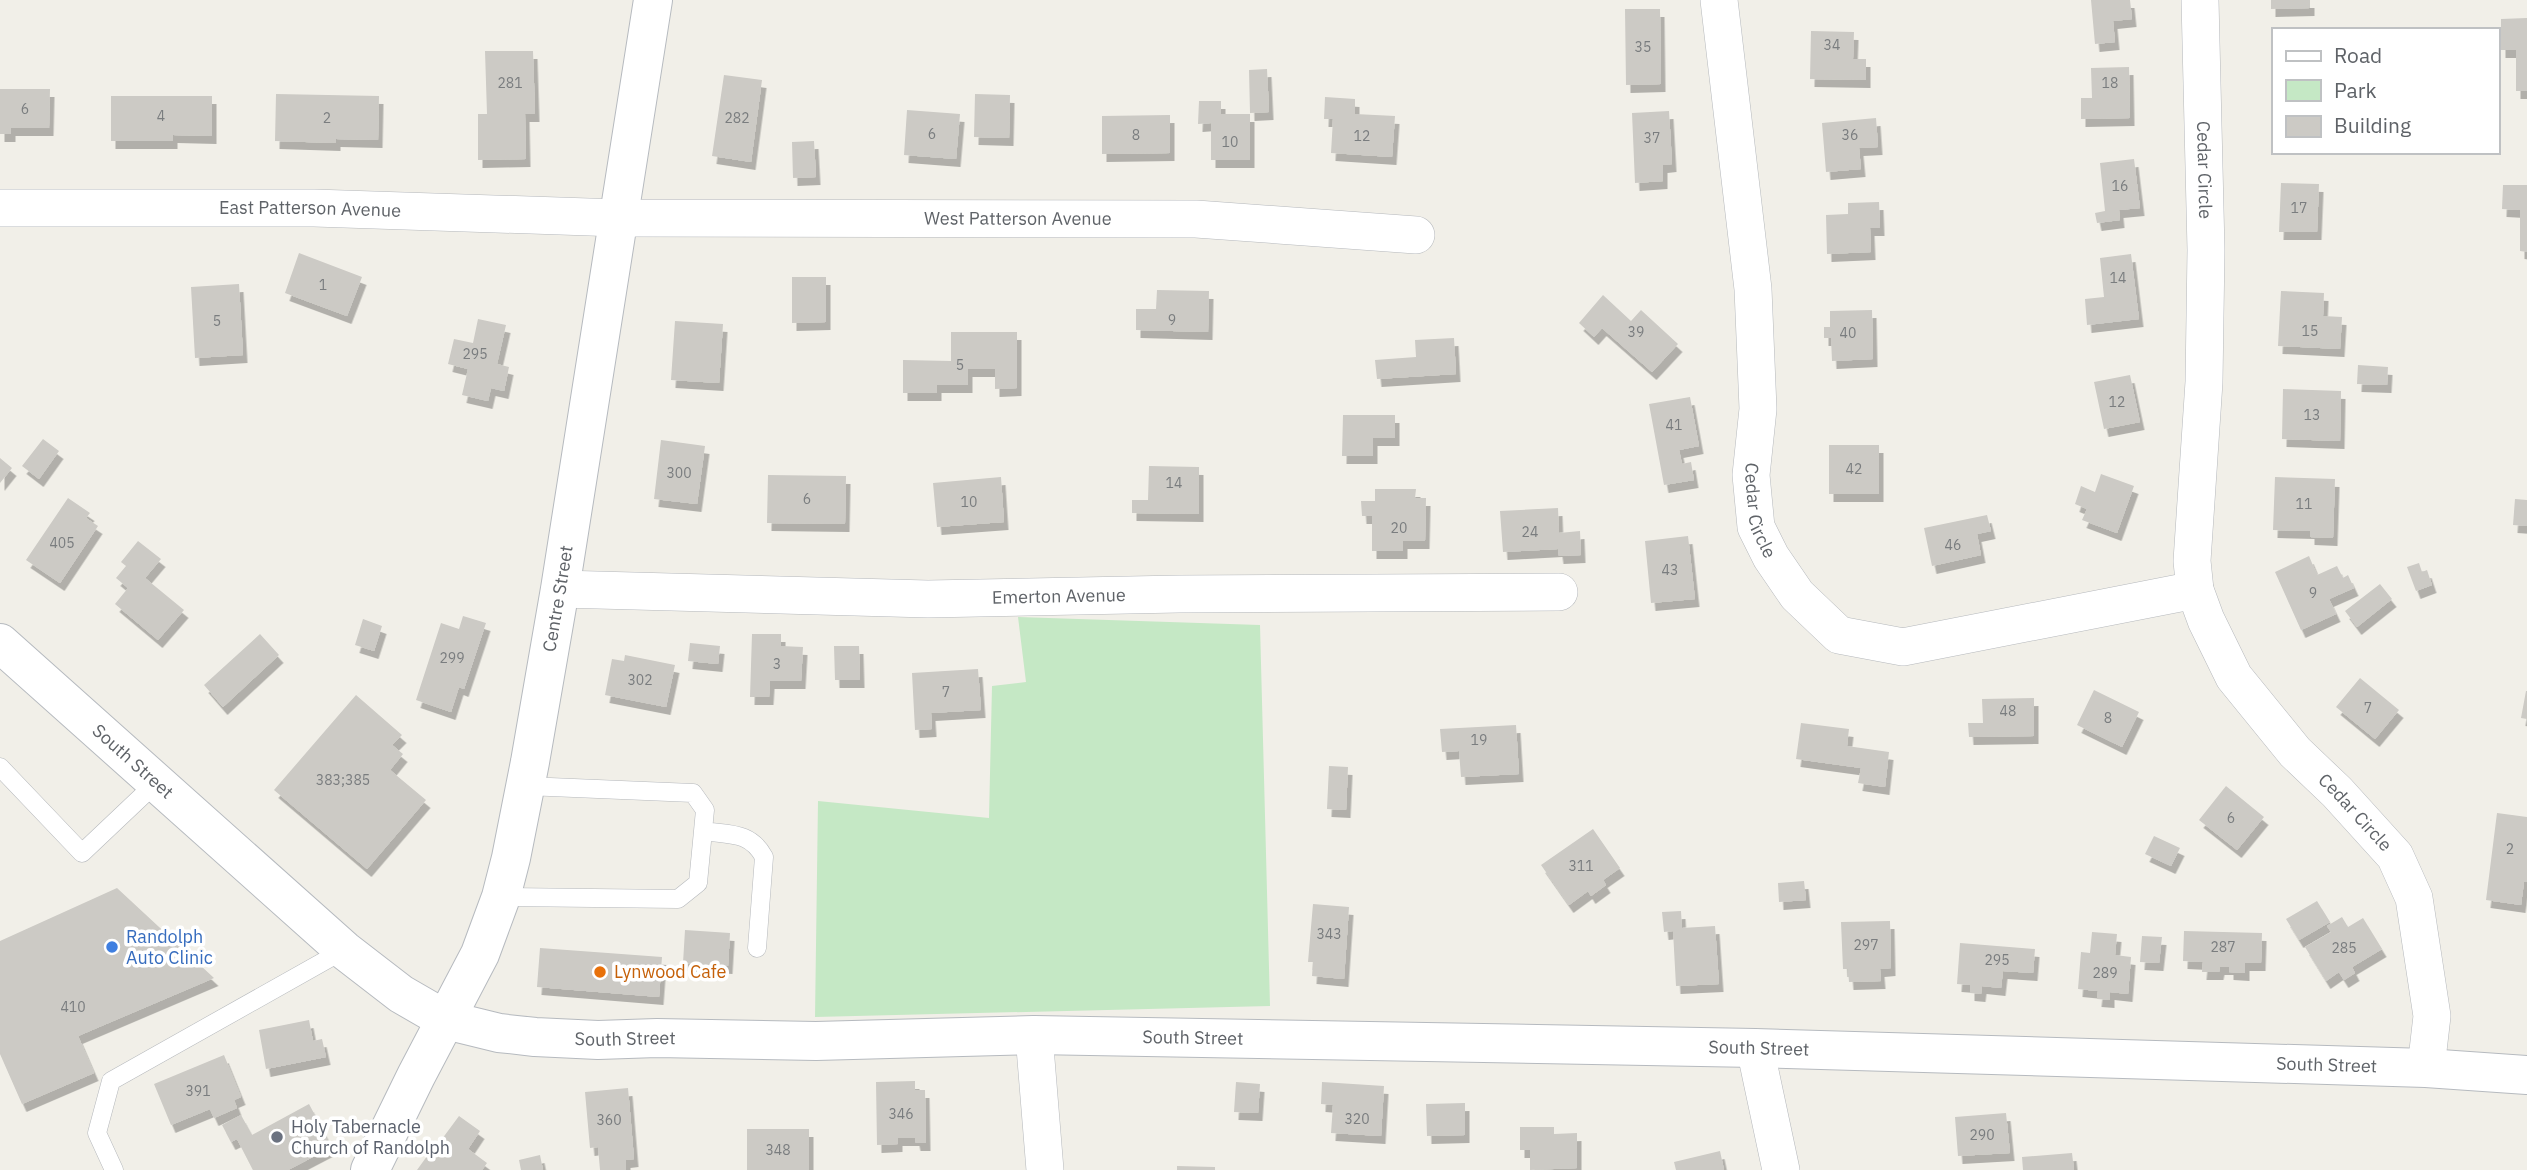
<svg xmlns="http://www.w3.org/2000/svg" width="2527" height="1170" font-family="'IBM Plex Sans',sans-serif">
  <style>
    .green { fill: #c5e8c5 }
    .building { fill: #cccac5; filter: url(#shadow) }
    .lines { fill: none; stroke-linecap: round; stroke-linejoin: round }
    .service-casing { stroke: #b5b8bc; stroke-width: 19 }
    .minor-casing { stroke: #b5b8bc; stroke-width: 38 }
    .secondary-casing { stroke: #b6babf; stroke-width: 40 }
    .service { stroke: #fff; stroke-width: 18 }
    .minor { stroke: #fff; stroke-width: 37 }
    .secondary { stroke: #fff; stroke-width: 38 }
    .shop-dot { fill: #3f7fe0; stroke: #fff; stroke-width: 2.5 }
    .food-dot { fill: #e8710a; stroke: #fff; stroke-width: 2.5 }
    .worship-dot { fill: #6b7280; stroke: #fff; stroke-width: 2.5 }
    .labels { text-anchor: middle; stroke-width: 7; stroke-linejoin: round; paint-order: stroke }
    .number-label { font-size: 14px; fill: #7a7d7f }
    .street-label { font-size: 18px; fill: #5f6368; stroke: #fff }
    .shop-label { font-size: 18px; fill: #366cbe; stroke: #fff; text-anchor: start }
    .food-label { font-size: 18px; fill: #c56008; stroke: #fff; text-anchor: start }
    .worship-label { font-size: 18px; fill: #5b616d; stroke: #fff; text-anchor: start }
  </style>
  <defs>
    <filter id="shadow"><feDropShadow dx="4.5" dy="8" stdDeviation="0" flood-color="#0004"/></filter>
  </defs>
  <rect width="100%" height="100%" fill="#f1efe8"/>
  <path class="green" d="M 1018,617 L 1260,625 L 1270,1006 L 815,1017 L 818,801 L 989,818 L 992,686 L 1026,682 Z"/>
  <path class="building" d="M 2091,0 L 2130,0 L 2132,19 L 2113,21 L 2115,42 L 2095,44 Z
    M 2271,0 L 2310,0 L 2310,8 L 2271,9 Z
    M 1625,9 L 1660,9 L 1661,84 L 1626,85 Z
    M 2527,18 L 2527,91 L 2516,91 L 2516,50 L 2501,50 L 2501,19 Z
    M 1811,31 L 1854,32 L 1853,59 L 1866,59 L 1866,80 L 1810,79 Z
    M 485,51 L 533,51 L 535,114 L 525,114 L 526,159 L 478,160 L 478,114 L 487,114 Z
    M 2129,67 L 2130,118 L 2081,119 L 2081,98 L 2092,98 L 2091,68 Z
    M 1267,69 L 1269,112 L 1250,113 L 1249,70 Z
    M 724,75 L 762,80 L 751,162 L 712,156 Z
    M 0,89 L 50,89 L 49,128 L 11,128 L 11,134 L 0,134 Z
    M 276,94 L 379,96 L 378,140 L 336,139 L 336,143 L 275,141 Z
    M 975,94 L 1010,95 L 1009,138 L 974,137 Z
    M 111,96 L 212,96 L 212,136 L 173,135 L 173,141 L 111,141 Z
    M 1325,97 L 1355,99 L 1355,114 L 1395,116 L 1392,157 L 1331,153 L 1333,119 L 1324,119 Z
    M 1199,101 L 1221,101 L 1221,114 L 1250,114 L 1250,160 L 1211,160 L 1211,123 L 1198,124 Z
    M 907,110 L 960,114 L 956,159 L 904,155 Z
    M 1669,111 L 1672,164 L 1663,165 L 1663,181 L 1635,183 L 1632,113 Z
    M 1170,115 L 1170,153 L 1102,154 L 1102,116 Z
    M 1876,118 L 1878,147 L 1859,148 L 1861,169 L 1826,172 L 1822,123 Z
    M 814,141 L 816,177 L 793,178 L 792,142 Z
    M 2134,159 L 2140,208 L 2119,210 L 2120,220 L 2097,223 L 2095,213 L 2105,211 L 2100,163 Z
    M 2281,183 L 2319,184 L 2317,232 L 2279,232 Z
    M 2503,185 L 2527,185 L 2527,252 L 2520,251 L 2520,210 L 2502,209 Z
    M 1879,202 L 1880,228 L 1870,228 L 1871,252 L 1827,254 L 1826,215 L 1848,214 L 1848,203 Z
    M 299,253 L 362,277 L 347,316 L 285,293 Z
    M 2131,254 L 2139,319 L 2087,325 L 2085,299 L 2104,297 L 2100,258 Z
    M 792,277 L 826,277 L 826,322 L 792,323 Z
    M 239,284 L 243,355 L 195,358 L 191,287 Z
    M 1157,290 L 1209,291 L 1208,332 L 1136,330 L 1136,309 L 1156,309 Z
    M 2281,291 L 2324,293 L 2323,316 L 2342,317 L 2340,349 L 2278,346 Z
    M 1603,295 L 1631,321 L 1641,310 L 1678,344 L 1652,372 L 1602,328 L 1594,337 L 1579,323 Z
    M 1872,310 L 1873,359 L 1832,361 L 1831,338 L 1824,338 L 1824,327 L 1830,327 L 1830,311 Z
    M 478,319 L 506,325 L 497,364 L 509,367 L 504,391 L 491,388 L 488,401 L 462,395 L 468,369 L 448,364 L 454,339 L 473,343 Z
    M 675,321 L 723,324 L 719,383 L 671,380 Z
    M 951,332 L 1017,332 L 1017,388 L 995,389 L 995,369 L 968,369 L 968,385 L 937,385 L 937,393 L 903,393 L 903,360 L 951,361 Z
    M 1454,338 L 1456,374 L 1377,379 L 1375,360 L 1416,357 L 1415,340 Z
    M 2358,365 L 2388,367 L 2387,385 L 2357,384 Z
    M 2130,375 L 2140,422 L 2104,429 L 2094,382 Z
    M 2283,389 L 2341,391 L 2340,441 L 2282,439 Z
    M 1690,397 L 1699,446 L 1679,450 L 1682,464 L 1691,462 L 1694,480 L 1664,485 L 1649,404 Z
    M 1343,415 L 1395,415 L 1395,438 L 1373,438 L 1373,456 L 1342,456 Z
    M 43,439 L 59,451 L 39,479 L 22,466 Z
    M 661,440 L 705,446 L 697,504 L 654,499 Z
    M 1829,445 L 1879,445 L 1879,494 L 1829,494 Z
    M 0,458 L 12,468 L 0,483 Z
    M 1149,466 L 1199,467 L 1199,514 L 1132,513 L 1132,500 L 1148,500 Z
    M 2101,474 L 2134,486 L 2117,533 L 2082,520 L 2087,509 L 2075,504 L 2081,486 L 2095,492 Z
    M 768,475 L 846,476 L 845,524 L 767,523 Z
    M 1001,477 L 1004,522 L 937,527 L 933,483 Z
    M 2275,477 L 2335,479 L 2333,538 L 2310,537 L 2310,531 L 2273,530 Z
    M 1375,489 L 1416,489 L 1415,498 L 1426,498 L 1425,541 L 1403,541 L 1403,551 L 1372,551 L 1372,516 L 1362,516 L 1361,501 L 1375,501 Z
    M 68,498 L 90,513 L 86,518 L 98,526 L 60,583 L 26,560 Z
    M 2515,499 L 2527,500 L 2527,526 L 2513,525 Z
    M 1558,508 L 1559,533 L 1580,531 L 1581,555 L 1559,556 L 1558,549 L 1503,552 L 1500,511 Z
    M 1987,515 L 1991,531 L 1977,534 L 1981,555 L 1932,566 L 1924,528 Z
    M 1688,536 L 1695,599 L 1651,603 L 1645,541 Z
    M 138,541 L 161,559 L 145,578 L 184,610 L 158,640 L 115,604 L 128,588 L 116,578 L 126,566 L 121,562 Z
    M 2309,556 L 2317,575 L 2337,566 L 2343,578 L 2348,575 L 2354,588 L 2329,599 L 2336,614 L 2301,630 L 2275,572 Z
    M 2419,563 L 2422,572 L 2427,570 L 2432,585 L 2416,591 L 2407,567 Z
    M 2380,584 L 2392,599 L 2357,627 L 2345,611 Z
    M 463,616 L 486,623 L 464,689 L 459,687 L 451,712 L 416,700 L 441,623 L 459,629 Z
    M 363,619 L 382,626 L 374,651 L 355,645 Z
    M 260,634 L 279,655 L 223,707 L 204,685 Z
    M 752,634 L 781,634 L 781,646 L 803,647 L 801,681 L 770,681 L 769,697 L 750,697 Z
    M 690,643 L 720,646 L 718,664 L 688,661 Z
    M 834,646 L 859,646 L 860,680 L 835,680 Z
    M 625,655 L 675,665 L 666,707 L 605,695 L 612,659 L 624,661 Z
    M 978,669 L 981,710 L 931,713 L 932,729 L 915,730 L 912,673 Z
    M 2360,678 L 2399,710 L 2375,739 L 2336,707 Z
    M 2094,690 L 2139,712 L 2122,747 L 2077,725 Z
    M 2526,691 L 2527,691 L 2527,719 L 2521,718 Z
    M 356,695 L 402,735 L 392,745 L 403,754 L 390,770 L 426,800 L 367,869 L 274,790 Z
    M 2034,698 L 2034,736 L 1969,737 L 1968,723 L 1983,723 L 1982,699 Z
    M 1801,723 L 1849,729 L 1847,746 L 1889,752 L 1885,787 L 1858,783 L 1861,768 L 1796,759 Z
    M 1516,725 L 1519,774 L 1461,777 L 1459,751 L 1442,752 L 1440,729 Z
    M 1329,766 L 1348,767 L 1346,810 L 1327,809 Z
    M 2226,786 L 2264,817 L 2237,850 L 2199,820 Z
    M 2497,813 L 2527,817 L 2527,882 L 2524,882 L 2521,905 L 2486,900 Z
    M 1593,829 L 1620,868 L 1603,880 L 1606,885 L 1591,896 L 1588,891 L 1569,905 L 1541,865 Z
    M 2154,836 L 2180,848 L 2171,866 L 2145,854 Z
    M 1804,881 L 1806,900 L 1779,902 L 1778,883 Z
    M 117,888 L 214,978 L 78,1036 L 94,1073 L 22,1104 L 0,1054 L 0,941 Z
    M 2317,901 L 2330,922 L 2299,940 L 2286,919 Z
    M 1313,904 L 1349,907 L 1344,979 L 1312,976 L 1313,962 L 1308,962 Z
    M 1681,911 L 1682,928 L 1715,926 L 1719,984 L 1676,986 L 1673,931 L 1664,932 L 1662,912 Z
    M 2342,917 L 2348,927 L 2363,918 L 2382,949 L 2352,967 L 2355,973 L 2344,980 L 2339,972 L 2326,981 L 2305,947 L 2331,932 L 2327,926 Z
    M 1890,921 L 1891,968 L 1880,969 L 1881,981 L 1849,982 L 1848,969 L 1843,969 L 1841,922 Z
    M 685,930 L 730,933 L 728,966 L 683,963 Z
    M 2184,931 L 2262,933 L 2261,963 L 2245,963 L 2245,973 L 2229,972 L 2229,967 L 2220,967 L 2219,972 L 2202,972 L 2203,962 L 2183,961 Z
    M 2092,932 L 2117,934 L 2115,955 L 2131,957 L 2128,994 L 2110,992 L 2110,1000 L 2097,999 L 2098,991 L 2078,989 L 2081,952 L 2090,953 Z
    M 2142,936 L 2162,937 L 2159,963 L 2140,962 Z
    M 1960,943 L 2035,949 L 2033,973 L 2003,971 L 2001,988 L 1982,986 L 1981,994 L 1970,993 L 1970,985 L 1957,984 Z
    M 540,948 L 662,957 L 659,997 L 537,987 Z
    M 309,1020 L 313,1041 L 322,1039 L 326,1057 L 266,1069 L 259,1030 Z
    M 224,1055 L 241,1097 L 234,1100 L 237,1108 L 214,1118 L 210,1109 L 171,1125 L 154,1084 Z
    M 915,1081 L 915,1090 L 925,1090 L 926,1143 L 916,1143 L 915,1138 L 898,1138 L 898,1144 L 877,1145 L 876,1082 Z
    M 1236,1082 L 1260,1084 L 1258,1113 L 1234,1112 Z
    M 1322,1082 L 1384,1086 L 1381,1136 L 1331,1133 L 1333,1105 L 1321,1104 Z
    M 628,1088 L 634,1159 L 626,1160 L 626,1170 L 600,1170 L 598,1147 L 590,1148 L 585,1092 Z
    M 1465,1103 L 1465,1135 L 1427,1136 L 1426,1104 Z
    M 309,1104 L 332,1147 L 288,1170 L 253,1170 L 237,1139 L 231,1142 L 222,1125 L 241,1115 L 252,1135 Z
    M 2006,1113 L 2010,1153 L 1958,1156 L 1955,1117 Z
    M 459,1116 L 480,1131 L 468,1149 L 487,1163 L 482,1170 L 417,1170 L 430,1152 L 436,1156 L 446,1142 L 442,1139 Z
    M 1520,1127 L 1554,1127 L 1554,1134 L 1577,1133 L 1577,1168 L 1530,1170 L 1530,1150 L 1520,1150 Z
    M 747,1129 L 809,1129 L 809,1170 L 747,1170 Z
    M 1720,1151 L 1724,1170 L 1676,1170 L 1674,1162 Z
    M 2072,1153 L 2074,1170 L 2023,1170 L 2022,1157 Z
    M 540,1155 L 543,1170 L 521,1170 L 519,1160 Z
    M 1177,1166 L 1215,1167 L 1215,1170 L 1177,1170 Z"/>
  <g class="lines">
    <g class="service-casing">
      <path id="service" d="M 0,767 L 82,853 L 157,782
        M 703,831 C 729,835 750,831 764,857 L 757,948
        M 501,897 L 678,899 L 698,883 L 705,810 L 693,793 L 526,786
        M 114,1170 L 97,1133 L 111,1081 L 344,950"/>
    </g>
    <g class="minor-casing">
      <g id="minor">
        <path id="s1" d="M 1719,0 L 1753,289 L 1758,409 L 1751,475 L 1756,527 L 1771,557 L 1797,595 L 1839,635 L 1903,647 L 2195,590"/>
        <path id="s2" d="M 2200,0 L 2206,250 L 2204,382 L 2192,561 L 2195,590 L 2206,620 L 2234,677 L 2295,752 L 2337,792 L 2395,856 L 2414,898 L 2432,1016 L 2426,1068"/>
        <path id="s3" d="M 0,208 L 314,208 L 619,218 L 1196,219 L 1416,235"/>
        <path id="s4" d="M 560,589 L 928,599 L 1179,594 L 1559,592"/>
        <path d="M 1034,1035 L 1045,1170"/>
        <path d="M 1755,1048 L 1781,1170"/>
      </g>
    </g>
    <g class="secondary-casing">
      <g id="secondary">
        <path id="s5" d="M 0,643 L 344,950 L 401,994 L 446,1020 L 499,1033 L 535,1037 L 598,1040 L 657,1038 L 816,1041 L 1034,1035 L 1755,1048 L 2426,1068 L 2527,1075"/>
        <path id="s6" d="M 370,1170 L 416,1076 L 480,954 L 501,897 L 511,858 L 530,762 L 560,589 L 653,0"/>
      </g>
    </g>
    <use href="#service" class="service"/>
    <use href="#minor" class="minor"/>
    <use href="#secondary" class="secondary"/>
  </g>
  <circle class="shop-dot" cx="112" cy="947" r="7"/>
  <circle class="food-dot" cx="600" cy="972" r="7"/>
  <circle class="worship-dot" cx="277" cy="1137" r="7"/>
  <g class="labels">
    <g class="number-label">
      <text x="1832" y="50">34</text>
      <text x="1643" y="52">35</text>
      <text x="510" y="88">281</text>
      <text x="2110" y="88">18</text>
      <text x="25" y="114">6</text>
      <text x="161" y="121">4</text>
      <text x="327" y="123">2</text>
      <text x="737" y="123">282</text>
      <text x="932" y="139">6</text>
      <text x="1136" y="140">8</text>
      <text x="1850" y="140">36</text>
      <text x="1362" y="141">12</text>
      <text x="1652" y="143">37</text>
      <text x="1230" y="147">10</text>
      <text x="2120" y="191">16</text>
      <text x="2299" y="213">17</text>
      <text x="2118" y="283">14</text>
      <text x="323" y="290">1</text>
      <text x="1172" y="325">9</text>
      <text x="217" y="326">5</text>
      <text x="2310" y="336">15</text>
      <text x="1636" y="337">39</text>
      <text x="1848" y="338">40</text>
      <text x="475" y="359">295</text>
      <text x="960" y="370">5</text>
      <text x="2117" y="407">12</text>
      <text x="2312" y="420">13</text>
      <text x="1674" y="430">41</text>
      <text x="1854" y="474">42</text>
      <text x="679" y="478">300</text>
      <text x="1174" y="488">14</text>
      <text x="807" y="504">6</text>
      <text x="969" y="507">10</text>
      <text x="2304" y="509">11</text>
      <text x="1399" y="533">20</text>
      <text x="1530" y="537">24</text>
      <text x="62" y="548">405</text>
      <text x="1953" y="550">46</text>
      <text x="1670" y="575">43</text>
      <text x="2313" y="598">9</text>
      <text x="452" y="663">299</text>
      <text x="777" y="669">3</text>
      <text x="640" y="685">302</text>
      <text x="946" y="697">7</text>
      <text x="2368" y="713">7</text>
      <text x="2008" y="716">48</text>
      <text x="2108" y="723">8</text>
      <text x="1479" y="745">19</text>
      <text x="343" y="785">383;385</text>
      <text x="2231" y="823">6</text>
      <text x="2510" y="854">2</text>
      <text x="1581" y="871">311</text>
      <text x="1329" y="939">343</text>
      <text x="1866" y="950">297</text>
      <text x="2223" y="952">287</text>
      <text x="2344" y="953">285</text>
      <text x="1997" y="965">295</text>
      <text x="2105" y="978">289</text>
      <text x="73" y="1012">410</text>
      <text x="198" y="1096">391</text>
      <text x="901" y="1119">346</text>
      <text x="1357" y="1124">320</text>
      <text x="609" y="1125">360</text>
      <text x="1982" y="1140">290</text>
      <text x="778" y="1155">348</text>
    </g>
    <g class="street-label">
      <text dy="6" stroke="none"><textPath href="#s2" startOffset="170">Cedar Circle</textPath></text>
      <text dy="6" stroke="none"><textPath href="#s3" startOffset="310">East Patterson Avenue</textPath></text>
      <text dy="6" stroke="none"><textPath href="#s3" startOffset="1018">West Patterson Avenue</textPath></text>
      <text dy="6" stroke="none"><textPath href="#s1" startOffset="514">Cedar Circle</textPath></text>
      <text dy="6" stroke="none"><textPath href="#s4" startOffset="499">Emerton Avenue</textPath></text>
      <text dy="6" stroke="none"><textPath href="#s6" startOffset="607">Centre Street</textPath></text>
      <text dy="6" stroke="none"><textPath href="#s5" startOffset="178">South Street</textPath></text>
      <text dy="6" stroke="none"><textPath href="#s2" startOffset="868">Cedar Circle</textPath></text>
      <text dy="6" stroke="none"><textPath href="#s5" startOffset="1334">South Street</textPath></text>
      <text dy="6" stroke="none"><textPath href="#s5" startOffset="766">South Street</textPath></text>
      <text dy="6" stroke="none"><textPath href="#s5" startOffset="1900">South Street</textPath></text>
      <text dy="6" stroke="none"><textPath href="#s5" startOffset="2468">South Street</textPath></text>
    </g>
    <g class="shop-label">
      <text x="126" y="943">Randolph<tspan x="126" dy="21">Auto Clinic</tspan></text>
    </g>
    <g class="food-label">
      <text x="614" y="978">Lynwood Cafe</text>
    </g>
    <g class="worship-label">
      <text x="291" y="1133">Holy Tabernacle<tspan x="291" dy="21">Church of Randolph</tspan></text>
    </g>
  </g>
  <rect x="2272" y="28" width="228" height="126" fill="#ffffff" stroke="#bfc1c3" stroke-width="2"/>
  <rect x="2286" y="51" width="35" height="10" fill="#ffffff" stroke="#bfc1c3" stroke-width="2"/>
  <text x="2334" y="63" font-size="21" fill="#5f6368">Road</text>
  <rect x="2286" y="80" width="35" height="21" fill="#c5e8c5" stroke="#bfc1c3" stroke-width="2"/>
  <text x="2334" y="98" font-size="21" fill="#5f6368">Park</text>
  <rect x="2286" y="116" width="35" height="21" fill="#cccac5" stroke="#bfc1c3" stroke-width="2"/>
  <text x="2334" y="133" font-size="21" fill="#5f6368">Building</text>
</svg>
